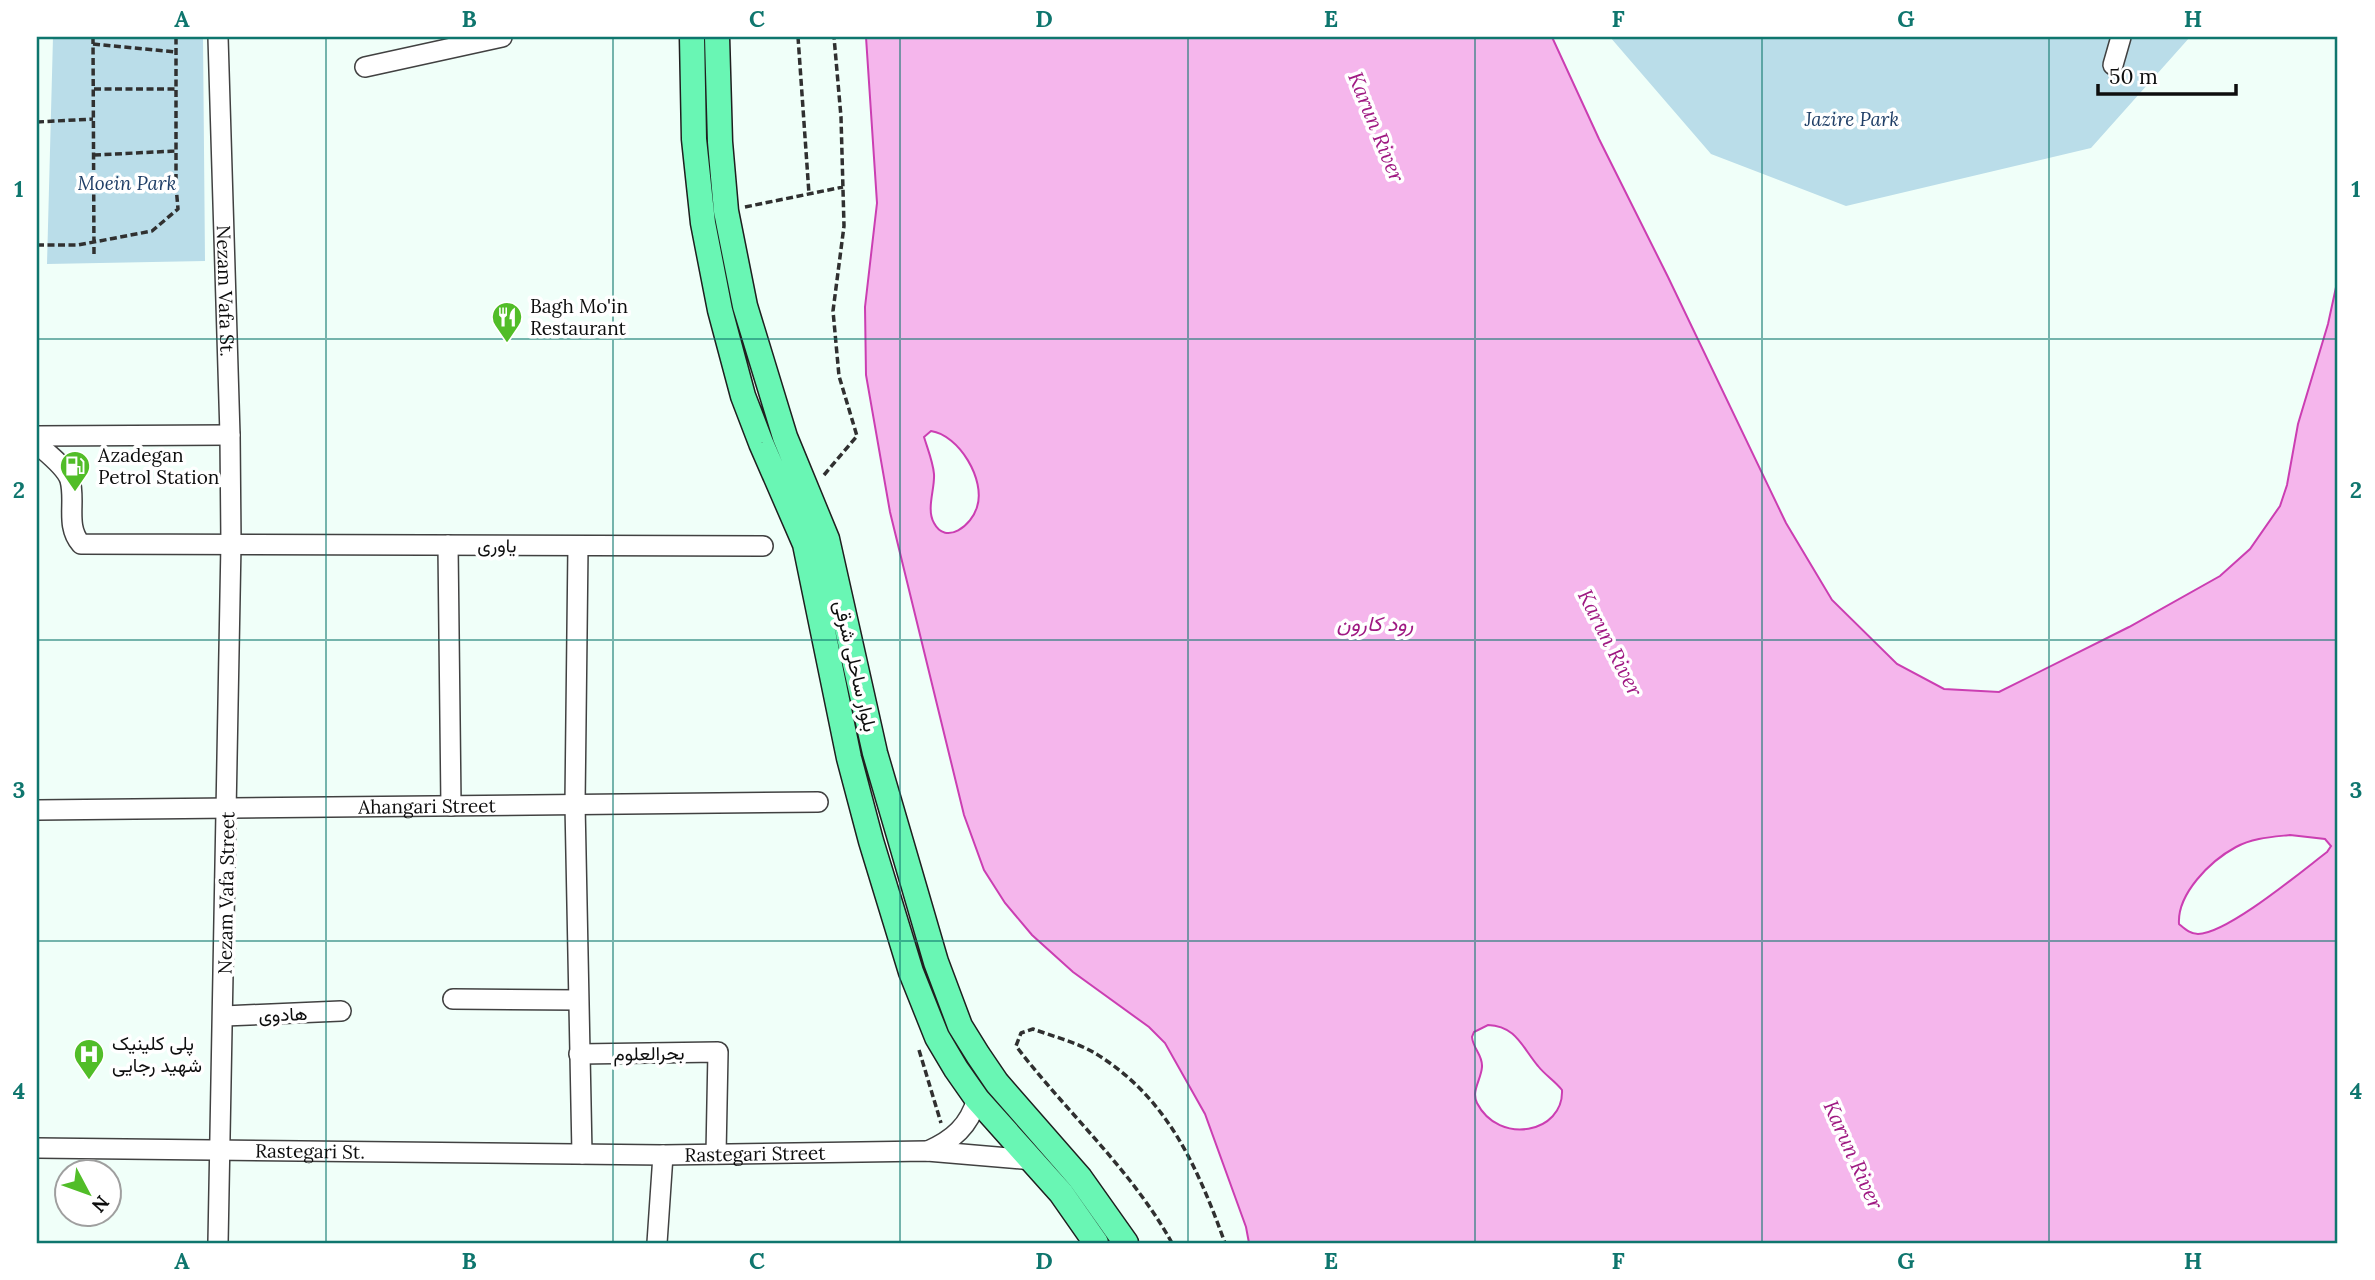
<svg xmlns="http://www.w3.org/2000/svg" width="2375" height="1280" font-family="Lora,Vazirmatn,serif">
  <style>
    .green { fill: #badde9 }
    .water { fill: #f5b6ec; stroke: #cb3eb2; stroke-width: 2; fill-rule: evenodd }
    .lines { fill: none; stroke-linecap: round; stroke-linejoin: round }
    .minor-casing { stroke: #414141; stroke-width: 22 }
    .major-casing { stroke: #1f1f1f; stroke-width: 27 }
    .path { stroke: #303030; stroke-width: 3.5; stroke-dasharray: 7 3.5; stroke-linecap: butt }
    .minor { stroke: #fff; stroke-width: 19 }
    .major { stroke: #69f6b4; stroke-width: 24 }
    .grid { fill: none; stroke: #0f766e; stroke-width: 2; stroke-opacity: 0.55 }
    .labels { text-anchor: middle; stroke-width: 7; stroke-linejoin: round; paint-order: stroke }
    .park-label { font-size: 19px; font-style: italic; fill: #1f3e66; stroke: #fff }
    .street-label { font-size: 19px; fill: #0e0e0e; stroke: #fff }
    .poi-label { font-size: 19px; fill: #0e0e0e; stroke: #fff; text-anchor: start }
    .water-label { font-size: 21px; font-style: italic; fill: #9f1982; stroke: #fff }
    .neatline { fill: none; stroke: #0f766e; stroke-width: 2.5 }
    .grid-label { font-size: 23px; text-anchor: middle; font-weight: bold; fill: #0f766e }
  </style>
  <rect width="100%" height="100%" fill="#f0fff9"/>
  <path class="green" d="M 53,37 L 203,37 L 205,261 L 47,264 Z
    M 1610,37 L 2190,37 L 2091,148 L 1846,206 L 1711,154 Z"/>
  <path class="water" d="M 866,37 L 1552,37 L 1599,139 L 1668,277 L 1786,523 L 1832,600 L 1897,664 L 1944,689 L 1999,692 L 2129,627 L 2220,576 L 2250,549 L 2280,506 L 2287,485 L 2298,424 L 2328,324 L 2338,278 L 2338,1243 L 1249,1243 L 1246,1227 L 1205,1114 L 1165,1043 L 1149,1027 L 1073,972 L 1032,935 L 1005,903 L 984,870 L 964,815 L 890,512 L 866,375 L 865,307 L 877,203 ZM 931,431 C 959,435 986,480 977,507 C 972,525 946,546 934,523 C 926,509 935,489 934,474 C 933,462 928,450 924,437 ZM 2290,835 L 2325,839 L 2331,846 L 2327,852 C 2302,871 2227,934 2198,934 C 2190,934 2185,929 2179,924 C 2177,894 2210,861 2236,847 C 2252,838 2271,837 2290,835 ZM 1488,1025 C 1516,1026 1522,1047 1538,1066 C 1545,1075 1555,1081 1562,1090 C 1564,1133 1499,1146 1477,1103 C 1471,1091 1481,1080 1482,1067 C 1483,1055 1473,1049 1472,1037 L 1474,1032 Z"/>
  <g class="lines">
    <g class="minor-casing">
      <g id="minor">
        <path id="s1" d="M 218,37 L 230,435 L 231,543 L 218,1243"/>
        <path d="M 2113,65 L 2121,37"/>
        <path d="M 365,67 L 502,37"/>
        <path d="M 37,436 L 230,435"/>
        <path d="M 37,444 C 47,453 66,467 70,480 C 76,502 65,526 81,544 L 763,546"/>
        <path d="M 448,545 L 451,806"/>
        <path d="M 578,546 L 575,804 L 582,1154"/>
        <path id="s2" d="M 37,810 L 818,802"/>
        <path d="M 453,999 L 578,1000"/>
        <path d="M 224,1016 L 341,1011"/>
        <path d="M 579,1054 L 718,1052 L 716,1154"/>
        <path id="s3" d="M 37,1148 L 663,1155 L 927,1151 L 1033,1160"/>
        <path d="M 928,1151 C 953,1140 969,1126 977,1099"/>
        <path d="M 657,1243 L 663,1155"/>
      </g>
    </g>
    <g class="major-casing">
      <path id="major" d="M 692,37 L 694,139 L 703,223 L 720,310 L 743,396 L 761,443 L 805,544 L 849,758 L 871,841 L 911,972 L 937,1037 L 956,1069 L 977,1099 L 1061,1193 L 1096,1243
        M 717,37 L 720,142 L 726,211 L 745,306 L 785,437 L 827,539 L 875,753 L 936,962 L 960,1026 L 978,1055 L 997,1083 L 1080,1178 L 1126,1243"/>
    </g>
    <path class="path" d="M 93,37 L 94,256
      M 798,37 L 809,194
      M 93,44 L 176,52
      M 94,89 L 176,89
      M 37,122 L 93,119
      M 94,155 L 176,151
      M 745,207 L 843,187
      M 37,245 L 78,245 L 152,231 L 178,209 L 176,186 L 176,37
      M 824,475 L 857,436 L 839,376 L 833,311 L 844,226 L 841,117 L 834,37
      M 919,1050 L 941,1123
      M 1172,1243 C 1131,1169 1067,1113 1016,1046 L 1021,1033 L 1033,1029 C 1052,1036 1075,1042 1093,1052 C 1167,1096 1197,1166 1225,1243"/>
    <use href="#minor" class="minor"/>
    <use href="#major" class="major"/>
  </g>
  <path class="grid" d="M 326,37 L 326,1243M 613,37 L 613,1243M 900,37 L 900,1243M 1188,37 L 1188,1243M 1475,37 L 1475,1243M 1762,37 L 1762,1243M 2049,37 L 2049,1243M 37,339 L 2338,339M 37,640 L 2338,640M 37,941 L 2338,941"/>
  <defs>
    <g id="restaurant-pin" transform="scale(1.575)"><path d="M0 17L-7.5 6A9.5 9.5 0 1 1 7.5 6Z" fill="#51bd28" stroke="#fff"/><path d="M-5-6h1v4h1v-4h1v4h1v-4h1v5L-1.5 .5V6h-2V.5L-5-1ZM5-6V6H3V1.5H1.5Q1.5-4 5-6Z" fill="#fff"/></g>
    <g id="fuel-pin" transform="scale(1.575)"><path d="M0 17L-7.5 6A9.5 9.5 0 1 1 7.5 6Z" fill="#51bd28" stroke="#fff"/><path d="M-5.5-6h7V0h2V4h1.3V-2.5L3-4.5l.8-.8L6-3V5H2.5V1h-1V6h-7ZM-4.2-4.7v3.2H.2V-4.7Z" fill="#fff"/></g>
    <g id="hospital-pin" transform="scale(1.575)"><path d="M0 17L-7.5 6A9.5 9.5 0 1 1 7.5 6Z" fill="#51bd28" stroke="#fff"/><path d="M-5-5h3v3.5h4V-5h3V5h-3V1.5h-4V5h-3Z" fill="#fff"/></g>
  </defs>
  <g fill-rule="evenodd">
    <use href="#restaurant-pin" x="507" y="317"/>
    <use href="#fuel-pin" x="75" y="466"/>
    <use href="#hospital-pin" x="89" y="1054"/>
  </g>
  <g class="labels">
    <g class="park-label">
      <text x="1852" y="126">Jazire Park</text>
      <text x="127" y="190">Moein Park</text>
    </g>
    <g class="street-label">
      <text dy="7" stroke="none"><textPath href="#s1" startOffset="254">Nezam Vafa St.</textPath></text>
      <text transform="translate(497 545) rotate(1)" y="7">یاوری</text>
      <text transform="translate(856 666) rotate(77)" y="7">بلوار ساحلی شرقی</text>
      <text dy="7" stroke="none"><textPath href="#s2" startOffset="390">Ahangari Street</textPath></text>
      <text transform="translate(226 893) rotate(-89)" y="7">Nezam Vafa Street</text>
      <text transform="translate(283 1014) rotate(-2)" y="7">هادوی</text>
      <text transform="translate(649 1053) rotate(-1)" y="7">بحرالعلوم</text>
      <text dy="7" stroke="none"><textPath href="#s3" startOffset="273">Rastegari St.</textPath></text>
      <text dy="7" stroke="none"><textPath href="#s3" startOffset="718">Rastegari Street</textPath></text>
    </g>
    <g class="poi-label">
      <text x="530" y="313">Bagh Mo'in<tspan x="530" dy="22">Restaurant</tspan></text>
      <text x="98" y="462">Azadegan<tspan x="98" dy="22">Petrol Station</tspan></text>
      <text x="112" y="1050">پلی کلینیک<tspan x="112" dy="22">شهید رجایی</tspan></text>
    </g>
    <g class="water-label">
      <text transform="translate(1376 127) rotate(68)" y="7">Karun River</text>
      <text x="1375" y="631">رود کارون</text>
      <text transform="translate(1610 643) rotate(63)" y="7">Karun River</text>
      <text transform="translate(1853 1155) rotate(66)" y="7">Karun River</text>
    </g>
  </g>
  <rect width="2375" height="1280" fill="none" stroke="#ffffff" stroke-width="77"/>
  <g transform="translate(88 1193) rotate(131)"><circle r="33" fill="#ffffff" stroke="#9f9f9f" stroke-width="2"/>
  <path d="M0-5L12 26L0 18L-12 26Z" fill="#51bd28"/>
  <text y="-10" font-size="19" font-weight="bold" text-anchor="middle" fill="#0e0e0e">N</text>
  </g>
  <path d="M2098 84v10h138v-10" fill="none" stroke="#0e0e0e" stroke-width="3.5"/>
  <text x="2109" y="84" font-size="21" fill="#0e0e0e" stroke="#ffffff" stroke-width="5" paint-order="stroke">50 m</text>
  <rect x="38" y="38" width="2298" height="1204" class="neatline"/>
  <g class="grid-label">
    <text x="182" y="27">A</text>
    <text x="469" y="27">B</text>
    <text x="757" y="27">C</text>
    <text x="1044" y="27">D</text>
    <text x="1331" y="27">E</text>
    <text x="1618" y="27">F</text>
    <text x="1906" y="27">G</text>
    <text x="2193" y="27">H</text>
    <text x="19" y="197">1</text>
    <text x="2356" y="197">1</text>
    <text x="19" y="498">2</text>
    <text x="2356" y="498">2</text>
    <text x="19" y="798">3</text>
    <text x="2356" y="798">3</text>
    <text x="19" y="1099">4</text>
    <text x="2356" y="1099">4</text>
    <text x="182" y="1269">A</text>
    <text x="469" y="1269">B</text>
    <text x="757" y="1269">C</text>
    <text x="1044" y="1269">D</text>
    <text x="1331" y="1269">E</text>
    <text x="1618" y="1269">F</text>
    <text x="1906" y="1269">G</text>
    <text x="2193" y="1269">H</text>
  </g>
</svg>
